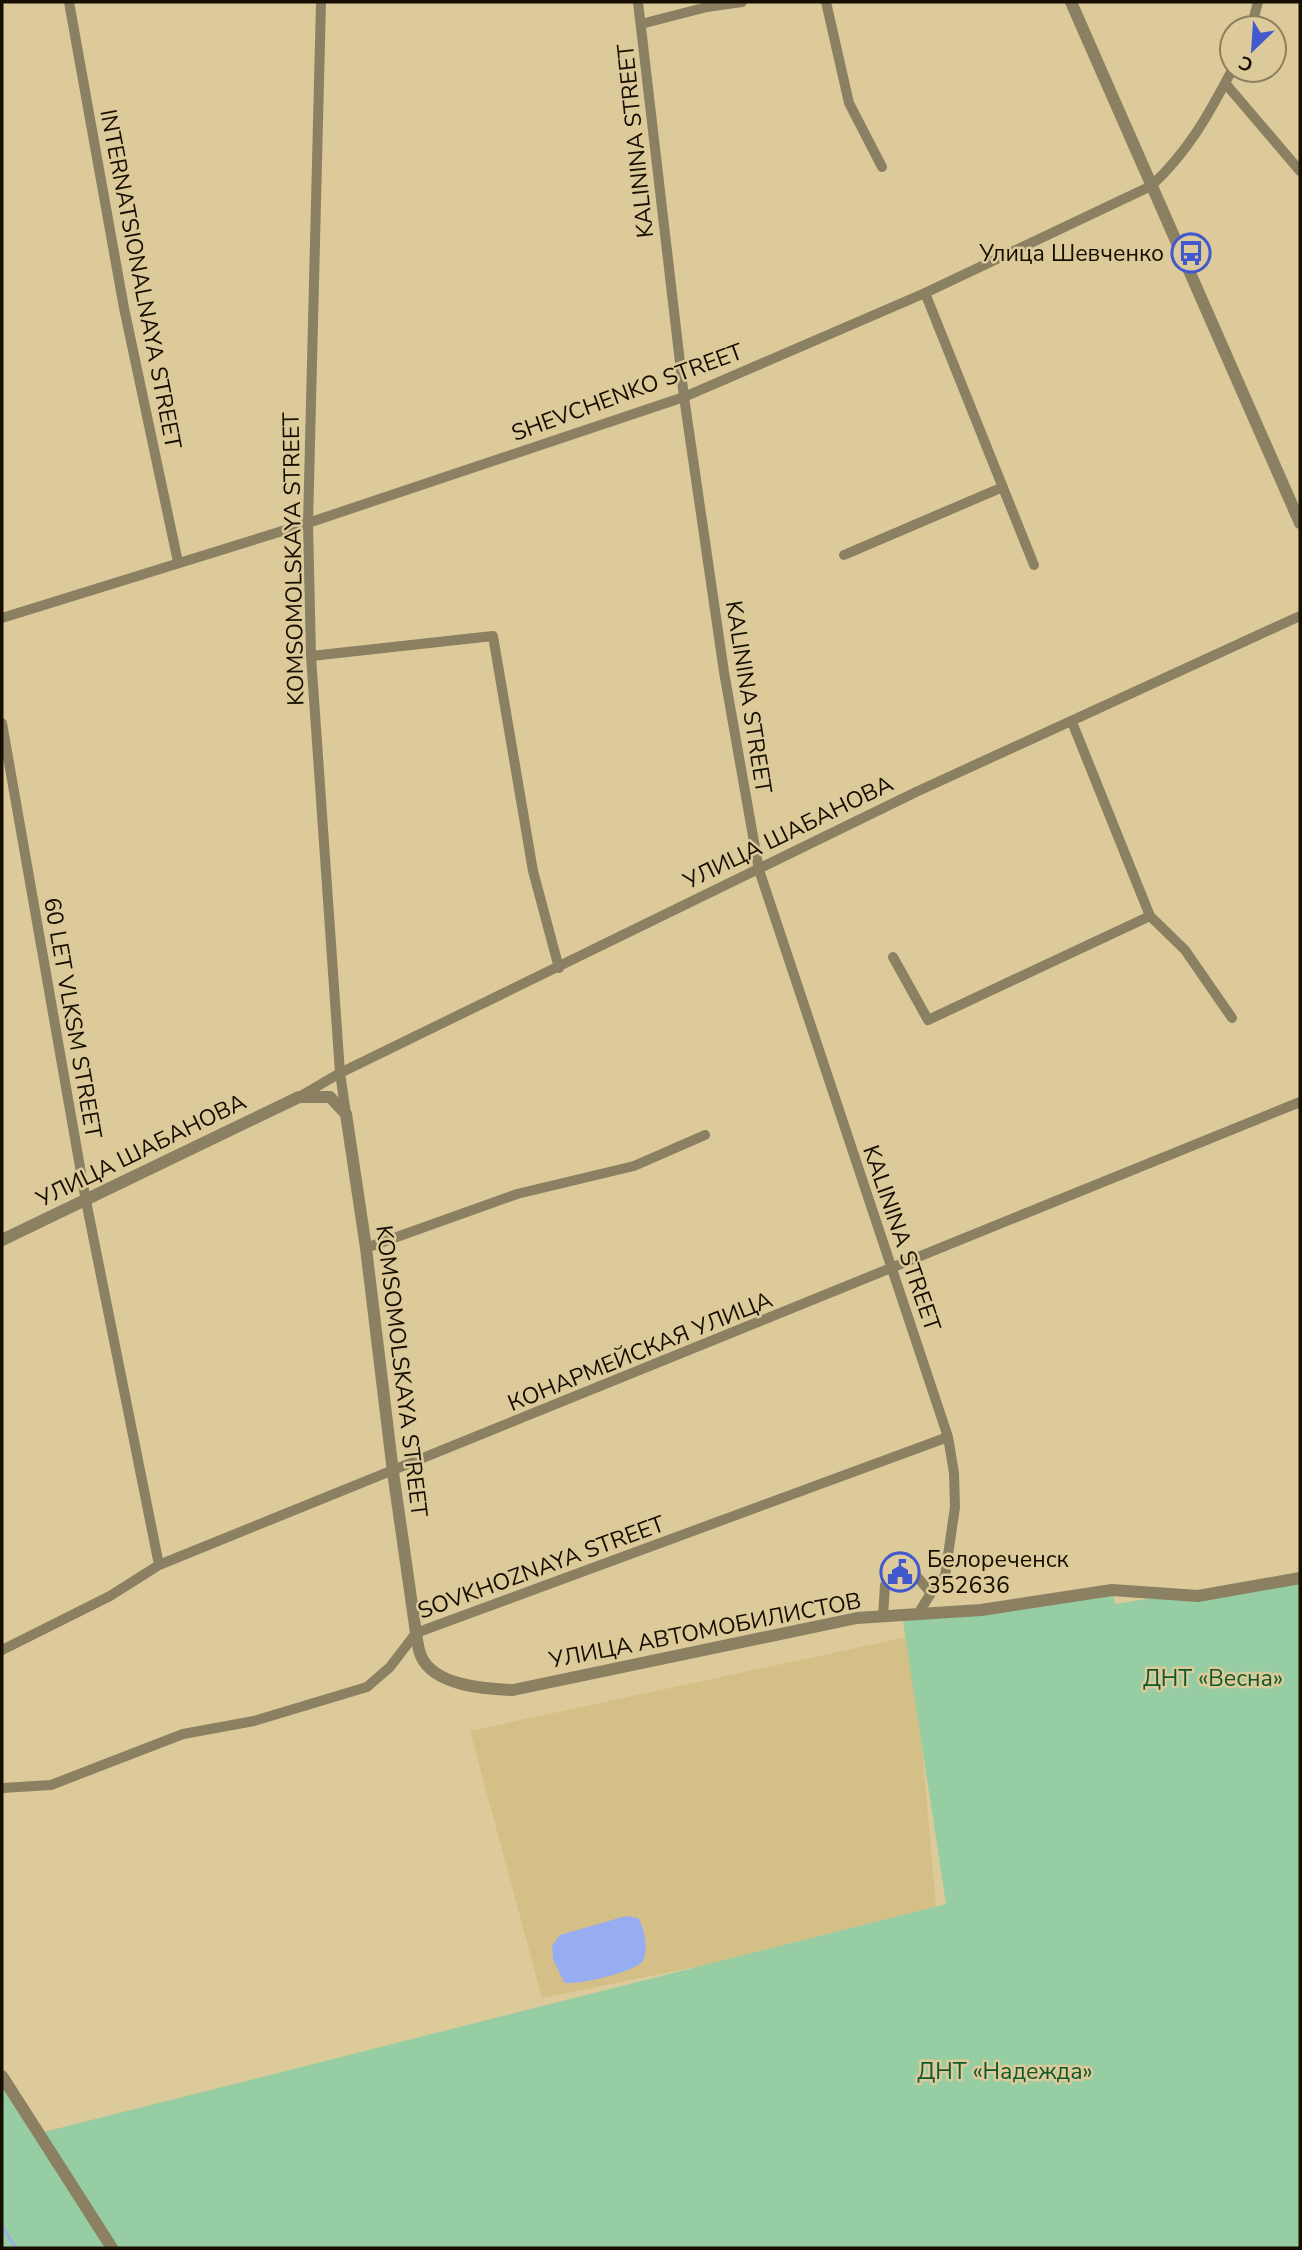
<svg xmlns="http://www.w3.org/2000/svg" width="1302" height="2250" font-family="'Nunito Sans',sans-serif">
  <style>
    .built { fill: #d4bf87 }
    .green { fill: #97cda2 }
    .water { fill: #98adf1 }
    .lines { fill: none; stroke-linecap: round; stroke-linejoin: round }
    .stream { stroke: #98adf1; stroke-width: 2.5 }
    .minor { stroke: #8b8062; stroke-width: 10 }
    .tertiary { stroke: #8b8062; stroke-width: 12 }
    .labels { text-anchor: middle; stroke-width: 5; stroke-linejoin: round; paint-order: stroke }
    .street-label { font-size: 23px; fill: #160f01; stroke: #dcca9a }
    .poi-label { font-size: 23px; fill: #160f01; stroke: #dcca9a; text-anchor: end }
    .park-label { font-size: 23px; fill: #0e592a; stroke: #dcca9a }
  </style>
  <rect width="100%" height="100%" fill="#dcca9a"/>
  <path class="built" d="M 912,1636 L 937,1918 L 542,1998 L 470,1731 Z"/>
  <path class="green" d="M 1300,1575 L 1300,2248 L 112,2248 L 40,2133 L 946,1904 L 903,1621 L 1113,1594 L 1115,1604 Z
    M 2,2083 L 107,2248 L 2,2248 Z"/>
  <path class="water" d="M 626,1916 L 638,1918 C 644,1927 649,1950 643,1961 C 637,1971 574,1987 564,1982 L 553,1959 L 552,1946 L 560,1935 Z"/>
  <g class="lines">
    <path class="stream" d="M 2,2226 L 16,2248"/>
    <path class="minor" d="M 69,2 L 124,308 L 178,562
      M 321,2 L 308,523 L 311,656 L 340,1073 L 346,1114
      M 638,2 L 684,397 L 724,672 L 759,870 L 948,1437 L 954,1473 L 955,1507 L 945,1576 L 931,1593 L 918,1614
      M 826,2 L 849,103 L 882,167
      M 641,24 L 707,7 L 742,2
      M 1251,28 L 1258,2
      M 1225,83 L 1300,171
      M 925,293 L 1034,565
      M 844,555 L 1003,487
      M 2,618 L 308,523 L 684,397 L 925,293 L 1151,186 C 1188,152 1209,114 1232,70
      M 311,656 L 493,636 L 533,871 L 559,968
      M 1072,722 L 1150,916 L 1185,950 L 1232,1018
      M 2,723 L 86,1201 L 159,1565
      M 893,957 L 928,1020 L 1150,916
      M 299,1097 L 340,1073 L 916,792 L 1300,616
      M 366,1248 L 517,1194 L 634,1166 L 705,1135
      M 883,1617 L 885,1585 L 913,1572 L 931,1593
      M 2,1650 L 110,1596 L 159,1565 L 1300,1102
      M 2,1788 L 51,1785 L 183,1734 L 254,1721 L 367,1687 L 390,1667 L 416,1633 L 948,1437"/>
    <path class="tertiary" d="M 1071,2 L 1300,523
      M 2,1240 L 299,1097 L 330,1097 L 346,1114 L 366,1248 L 393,1472 L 416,1633 C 417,1640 418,1649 421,1656 C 434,1686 485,1689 513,1690 L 857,1618 L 981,1610 L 1112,1590 L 1198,1596 L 1300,1578
      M 2,2076 L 112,2248"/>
  </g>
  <defs>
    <g id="bus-ring" transform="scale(2.0125)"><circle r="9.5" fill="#dcca9a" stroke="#4259cd" stroke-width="1.5"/><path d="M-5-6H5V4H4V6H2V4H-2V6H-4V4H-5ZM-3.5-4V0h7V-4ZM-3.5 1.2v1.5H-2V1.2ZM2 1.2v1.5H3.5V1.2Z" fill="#4259cd"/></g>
    <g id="civic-ring" transform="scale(2.0125)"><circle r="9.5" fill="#dcca9a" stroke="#4259cd" stroke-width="1.5"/><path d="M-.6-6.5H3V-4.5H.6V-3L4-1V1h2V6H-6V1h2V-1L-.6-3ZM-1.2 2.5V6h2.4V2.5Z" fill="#4259cd"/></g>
  </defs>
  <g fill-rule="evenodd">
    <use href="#bus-ring" x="1191" y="253"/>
    <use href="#civic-ring" x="900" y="1572"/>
  </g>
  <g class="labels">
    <g class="street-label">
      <text transform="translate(635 141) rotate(-96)" y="8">KALININA STREET</text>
      <text transform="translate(141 279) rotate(79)" y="8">INTERNATSIONALNAYA STREET</text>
      <text transform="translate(627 392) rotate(-20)" y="8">SHEVCHENKO STREET</text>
      <text transform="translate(293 559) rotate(-91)" y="8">KOMSOMOLSKAYA STREET</text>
      <text transform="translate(749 697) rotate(81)" y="8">KALININA STREET</text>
      <text transform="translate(788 832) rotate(-26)" y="8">УЛИЦА ШАБАНОВА</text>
      <text transform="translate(73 1018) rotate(80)" y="8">60 LET VLKSM STREET</text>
      <text transform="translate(141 1150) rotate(-26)" y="8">УЛИЦА ШАБАНОВА</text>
      <text transform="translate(902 1238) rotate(71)" y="8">KALININA STREET</text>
      <text transform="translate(640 1351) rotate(-22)" y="8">КОНАРМЕЙСКАЯ УЛИЦА</text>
      <text transform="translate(402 1371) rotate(83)" y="8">KOMSOMOLSKAYA STREET</text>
      <text transform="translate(541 1567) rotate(-20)" y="8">SOVKHOZNAYA STREET</text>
      <text transform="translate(705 1630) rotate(-11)" y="8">УЛИЦА АВТОМОБИЛИСТОВ</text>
    </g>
    <g class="poi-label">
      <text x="1164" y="261">Улица Шевченко</text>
      <text x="927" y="1567" text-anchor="start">Белореченск<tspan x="927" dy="26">352636</tspan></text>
    </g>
    <g class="park-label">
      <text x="1213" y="1686">ДНТ «Весна»</text>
      <text x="1005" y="2079">ДНТ «Надежда»</text>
    </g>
  </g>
  <rect width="1302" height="2250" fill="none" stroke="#160f01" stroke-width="7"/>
  <g transform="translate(1253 49) rotate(205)"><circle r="33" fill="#dcca9a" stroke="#8d7f5d" stroke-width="2"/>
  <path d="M0-5L12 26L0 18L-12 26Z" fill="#4259cd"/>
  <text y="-10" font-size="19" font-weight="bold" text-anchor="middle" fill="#160f01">С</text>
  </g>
</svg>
